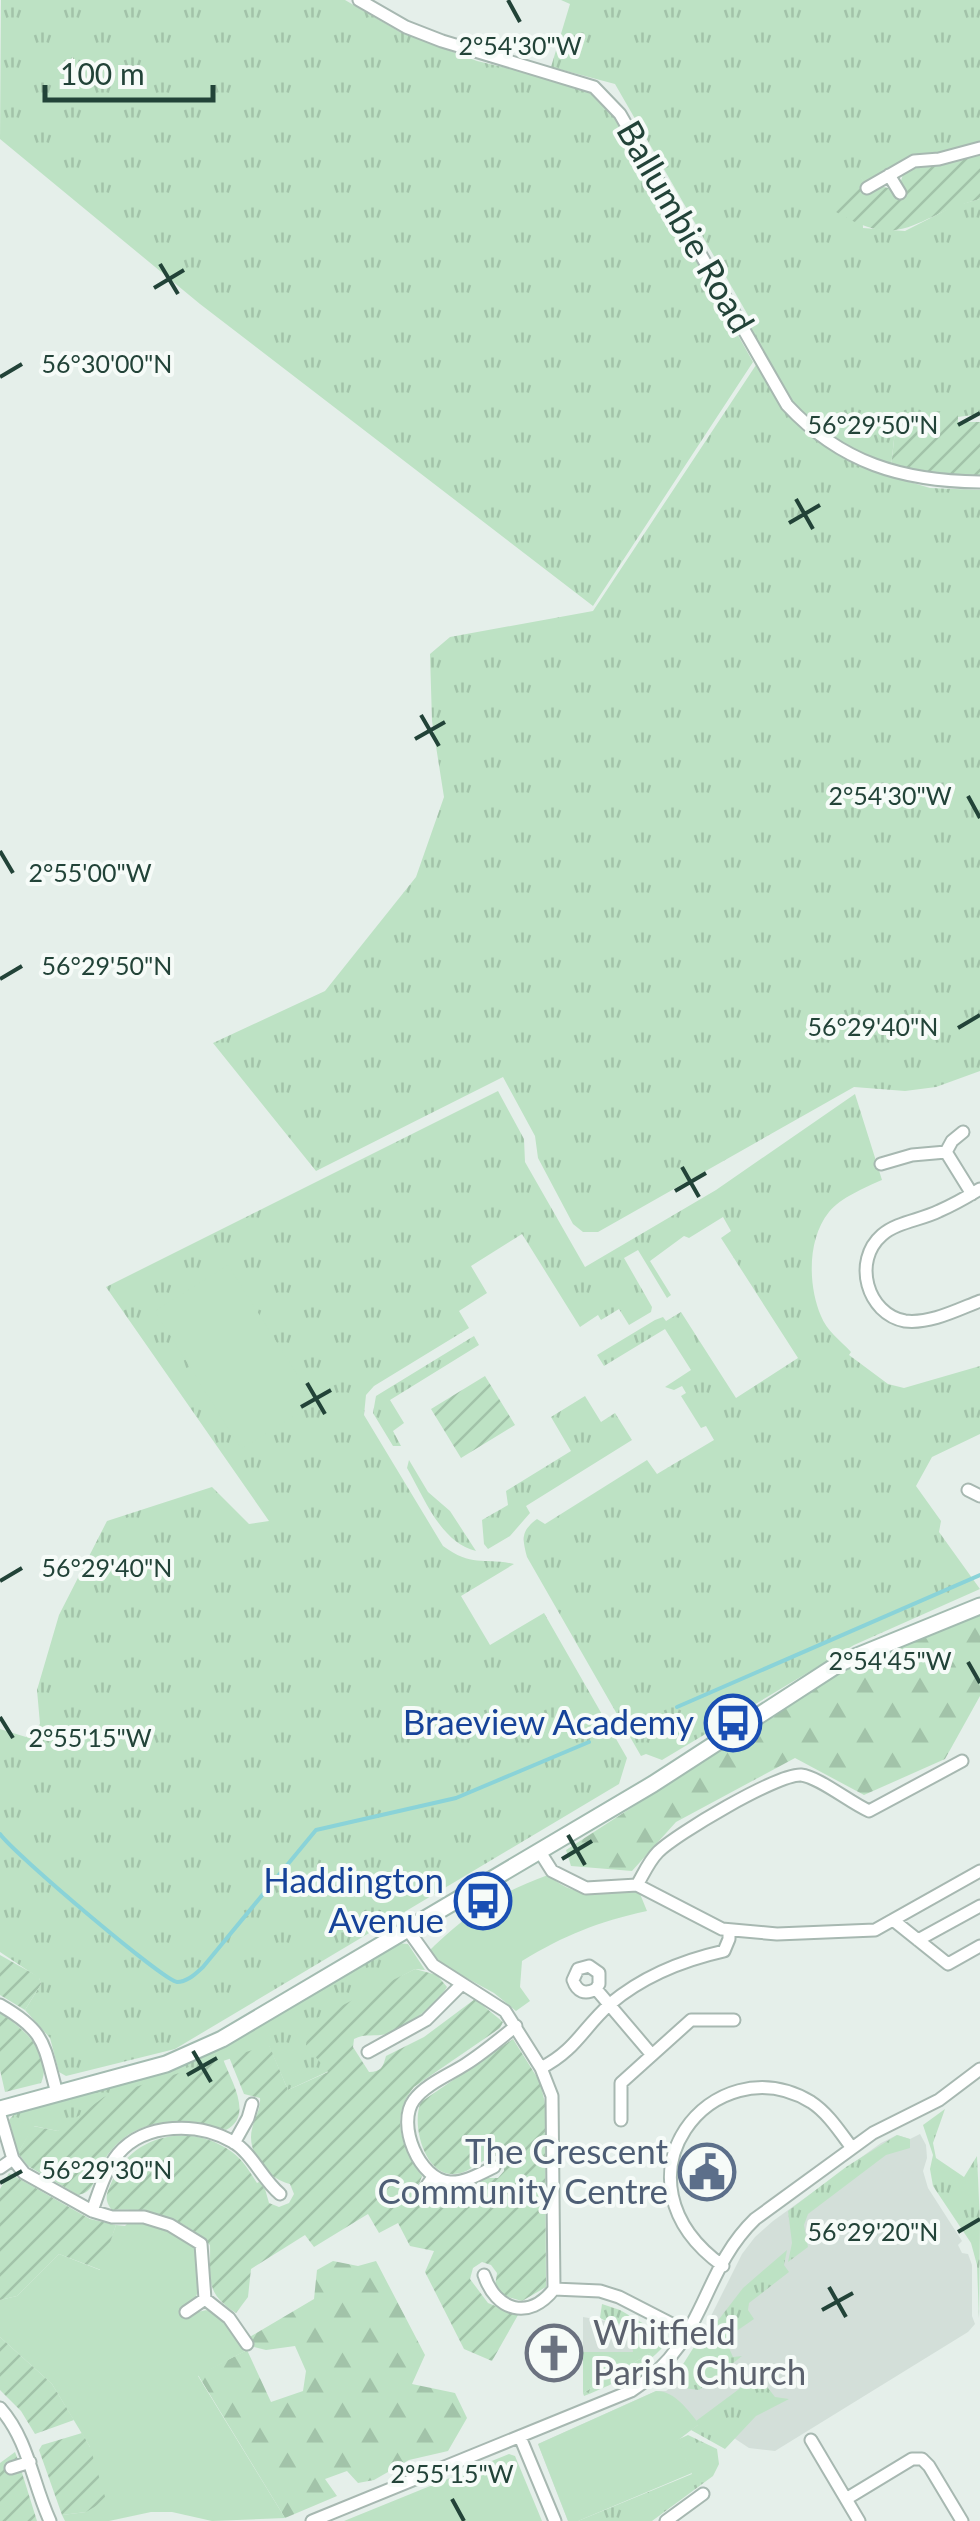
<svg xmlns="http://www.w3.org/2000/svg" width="980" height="2521" font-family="Lato,sans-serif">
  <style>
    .built { fill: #d3dfd9 }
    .grass { fill: url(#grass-tufts) }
    .forest { fill: url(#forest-firs) }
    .park { fill: #bde2c4 }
    .garden { fill: url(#garden-furrows) }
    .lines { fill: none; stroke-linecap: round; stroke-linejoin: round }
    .stream { stroke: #8ad3d8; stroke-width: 4 }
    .street-casing { stroke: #a7b8b1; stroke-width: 15 }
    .secondary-casing { stroke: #a3bcb1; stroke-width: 19 }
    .street { stroke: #fff; stroke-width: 11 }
    .secondary { stroke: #fff; stroke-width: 15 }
    .ticks { fill: none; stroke: #224338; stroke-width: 4 }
    .labels { text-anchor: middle; stroke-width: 8; stroke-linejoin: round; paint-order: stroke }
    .street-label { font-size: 35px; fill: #224338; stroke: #f6fbf8 }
    .transit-label { font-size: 35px; fill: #164399; stroke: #f6fbf8; text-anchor: end }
    .service-label { font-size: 35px; fill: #4e5e75; stroke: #f6fbf8; text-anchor: end }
    .worship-label { font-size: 35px; fill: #5b616d; stroke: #f6fbf8; text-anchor: start }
    .ticks-label { font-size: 25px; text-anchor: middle; fill: #224338; stroke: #f6fbf8; stroke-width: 8; stroke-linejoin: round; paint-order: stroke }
  </style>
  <defs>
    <pattern id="grass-tufts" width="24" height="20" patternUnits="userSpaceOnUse" patternTransform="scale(2.5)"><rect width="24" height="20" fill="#bde2c4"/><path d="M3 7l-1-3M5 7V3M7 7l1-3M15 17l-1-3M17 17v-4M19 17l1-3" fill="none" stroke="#a2c3a9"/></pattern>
    <pattern id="forest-firs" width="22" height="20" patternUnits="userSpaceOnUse" patternTransform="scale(2.5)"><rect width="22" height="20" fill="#bde2c4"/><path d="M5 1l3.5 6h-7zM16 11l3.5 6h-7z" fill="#a2c3a9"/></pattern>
    <pattern id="garden-furrows" width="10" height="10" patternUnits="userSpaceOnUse" patternTransform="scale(2.5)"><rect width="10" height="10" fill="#bde2c4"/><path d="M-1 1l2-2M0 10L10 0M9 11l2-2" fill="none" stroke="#a2c3a9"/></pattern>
  </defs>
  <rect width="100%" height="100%" fill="#e5efea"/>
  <path class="built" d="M 920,2134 L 926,2145 L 927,2158 L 923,2171 L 928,2188 L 962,2241 L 958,2245 L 962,2253 L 968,2254 L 972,2265 L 972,2316 L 975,2324 L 968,2332 L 775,2451 L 749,2448 L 731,2436 L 691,2430 L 578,2521 L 568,2521 L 538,2444 L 656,2391 L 666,2391 L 682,2378 L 680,2369 L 695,2348 L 742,2254 L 755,2237 L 773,2221 L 881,2143 L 897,2135 L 910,2139 Z
    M 583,2317 L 629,2325 L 657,2342 L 583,2393 Z"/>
  <path class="grass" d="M 1,0 L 345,0 L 400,32 L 477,61 L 579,85 L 600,97 L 615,116 L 753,362 L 593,606 L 200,304 L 0,139 Z
    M 561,0 L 980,0 L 980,142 L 937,154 L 865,184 L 861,178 L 863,228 L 905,231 L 954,206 L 980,199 L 980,414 L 958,417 L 958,412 L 897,412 L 890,476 L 930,488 L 980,490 L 980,1071 L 936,1087 L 905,1091 L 854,1087 L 598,1232 L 583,1232 L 573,1224 L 538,1158 L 535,1136 L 503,1077 L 316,1171 L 213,1043 L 325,991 L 416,877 L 444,797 L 432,721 L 430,654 L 450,637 L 593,611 L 758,362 L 749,317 L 615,84 L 551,67 L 570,4 Z
    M 498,1091 L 524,1139 L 525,1162 L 585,1267 L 716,1190 L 855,1094 L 882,1180 C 866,1187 840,1198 829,1212 C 807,1239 808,1286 821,1316 C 826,1330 841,1341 851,1352 L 849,1355 L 888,1384 L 904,1388 L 980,1366 L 980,1434 L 932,1457 L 916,1486 L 941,1521 L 939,1532 L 980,1589 L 854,1645 L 662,1760 L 646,1754 L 641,1756 L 527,1557 C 522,1538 521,1531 537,1519 L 545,1524 L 647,1460 L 657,1474 L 714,1440 L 706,1426 L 701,1428 L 681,1396 L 686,1393 L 682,1386 L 674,1390 L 665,1387 L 691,1370 L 665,1329 L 604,1366 L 597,1355 L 655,1320 L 663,1317 L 666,1321 L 681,1312 L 736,1398 L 798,1358 L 721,1238 L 731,1231 L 723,1217 L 689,1238 L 684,1236 L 650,1261 L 671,1295 L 667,1298 L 638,1250 L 624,1258 L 652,1307 L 651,1312 L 629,1325 L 619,1309 L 601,1320 L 598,1315 L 580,1327 L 522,1234 L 471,1266 L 487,1293 L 459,1311 L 469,1328 L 374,1386 L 366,1395 L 364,1415 L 443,1546 C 473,1568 484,1557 514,1564 L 461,1596 L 490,1645 L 544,1613 L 627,1758 L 619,1784 L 175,2049 L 66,2076 L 59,2072 L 50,2038 L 25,2010 L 41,1984 L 39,1978 L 0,1952 L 0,1729 L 26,1737 L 40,1724 L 37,1690 L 59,1615 L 107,1521 L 212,1487 L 249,1524 L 269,1521 L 106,1287 Z
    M 474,1336 L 479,1345 L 390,1400 L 404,1423 L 393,1431 L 401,1446 L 393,1446 L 373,1413 L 376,1396 Z
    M 585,1396 L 601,1422 L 615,1413 L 632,1440 L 526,1506 L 530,1513 L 510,1536 L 488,1549 L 484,1544 L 482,1520 L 508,1505 L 506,1491 L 571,1451 L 551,1417 Z
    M 409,1460 L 428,1492 L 450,1511 L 476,1551 C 440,1542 424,1497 407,1468 Z
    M 397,1943 L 408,1944 L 425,1970 L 415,1969 L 349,2004 L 329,2071 L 288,2090 L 269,2046 L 192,2071 L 58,2131 L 34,2126 L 18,2153 L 9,2120 L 17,2111 L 172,2068 Z
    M 945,2109 L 933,2143 L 936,2158 L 964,2177 L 977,2156 L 980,2222 L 979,2319 L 977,2265 L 971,2243 L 933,2186 L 930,2169 L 933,2155 L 923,2125 Z
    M 897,2135 L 910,2139 L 910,2148 L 886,2155 L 808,2214 L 804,2225 L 808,2247 L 788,2262 L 792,2243 L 788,2211 L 846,2167 Z
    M 787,2250 L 784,2265 L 789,2272 L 749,2303 L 748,2310 L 754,2319 L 725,2339 L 733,2357 L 742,2356 L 699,2390 L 683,2388 L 677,2381 L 682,2377 L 680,2369 L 699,2339 L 703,2340 L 743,2288 Z
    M 602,2304 L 620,2310 L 670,2339 C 645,2369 619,2382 584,2396 L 583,2393 L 650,2353 L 629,2325 L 608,2322 L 600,2318 Z
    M 758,2375 L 775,2397 L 789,2399 L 756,2416 L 725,2449 L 691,2430 L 698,2425 L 696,2421 Z
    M 688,2435 L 717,2449 L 719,2464 L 713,2476 L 652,2521 L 578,2521 L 692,2474 L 677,2440 Z"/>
  <path class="forest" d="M 980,1614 L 980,1696 L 945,1759 L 864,1795 L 795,1758 L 676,1822 L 632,1871 L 571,1866 L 566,1850 L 843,1671 Z
    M 333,2261 L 358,2266 L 376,2261 L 425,2355 L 412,2384 L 455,2393 L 467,2418 L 448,2451 L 409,2460 L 374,2480 L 358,2483 L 347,2471 L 325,2479 L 337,2496 L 285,2518 L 198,2375 L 247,2350 L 271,2402 L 303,2391 L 306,2371 L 295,2346 L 266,2350 L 250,2346 L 248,2338 L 314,2299 L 317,2270 Z"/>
  <path class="park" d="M 228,1265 L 315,1403 L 241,1449 L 155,1311 Z
    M 548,1875 C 579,1901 601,1893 638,1889 L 647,1911 C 597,1922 565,1935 522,1961 L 520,1987 L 530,2001 L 516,2011 L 494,1993 L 435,1961 L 429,1951 C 471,1911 495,1895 548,1875 Z
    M 129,2222 C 155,2222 175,2234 196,2247 L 198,2291 L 189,2317 C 219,2297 231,2326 247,2350 L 198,2376 L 285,2518 L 212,2521 L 172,2512 L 151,2512 L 109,2521 L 65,2521 L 62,2515 L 86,2512 L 90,2447 L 52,2384 L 0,2337 L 0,2300 L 17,2296 L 59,2254 L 100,2270 L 116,2225 L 125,2226 Z
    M 629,2325 L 648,2333 L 657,2342 L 650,2353 L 583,2393 L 583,2352 L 633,2352 Z
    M 656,2391 C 675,2391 688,2410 699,2424 L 678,2440 L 692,2473 L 578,2521 L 568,2521 L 538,2444 Z
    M 509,2454 L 515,2456 L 542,2521 L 344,2521 Z"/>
  <path class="garden" d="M 980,153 L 980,199 C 910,217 904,254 831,209 L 847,185 L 861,177 L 869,192 L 880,186 L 892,189 L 900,184 L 904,171 Z
    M 958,411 L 958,422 L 980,422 L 980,477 L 938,477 L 891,468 L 897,412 Z
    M 485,1376 L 515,1425 L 461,1458 L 431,1409 Z
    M 0,1955 L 39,1977 L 41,1984 L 25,2010 L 0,1995 Z
    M 415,1969 L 437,1975 L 447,1987 C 436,2005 407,2027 387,2034 C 375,2037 365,2033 354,2039 L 353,2047 L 369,2072 C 381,2072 383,2067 386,2056 L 424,2037 L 475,1999 L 503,2022 L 500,2028 L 414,2087 C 389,2117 402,2148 422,2176 L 417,2190 L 422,2197 L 435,2189 L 451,2191 L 479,2178 L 498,2178 L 504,2171 L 504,2162 L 496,2156 C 478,2160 470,2174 453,2174 C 424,2175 411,2123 421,2102 L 513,2039 L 540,2082 L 545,2103 L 546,2287 L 522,2301 L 501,2295 L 495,2286 L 497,2273 L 491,2265 L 482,2262 L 473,2268 L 470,2279 L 488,2303 L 518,2315 L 492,2361 L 464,2349 L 425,2272 L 434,2251 L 410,2246 L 398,2223 L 379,2233 L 368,2214 L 314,2247 L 305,2235 L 251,2269 L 248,2297 L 236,2313 C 204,2292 211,2280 210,2245 C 184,2218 148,2208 112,2210 C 103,2199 107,2193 112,2181 C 133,2134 190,2122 232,2152 C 243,2160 250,2172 257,2183 L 259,2182 L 265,2189 L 269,2203 L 279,2207 L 289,2203 L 294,2194 L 290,2184 C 268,2179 246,2153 252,2129 C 254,2118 261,2110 260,2098 L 244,2094 L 229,2057 L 269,2045 L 288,2090 L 328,2072 L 306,2045 L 309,2022 Z
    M 0,2013 C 22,2027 54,2054 41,2083 L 5,2092 L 0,2070 Z
    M 223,2059 C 231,2081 254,2116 226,2130 C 179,2115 126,2117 101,2166 C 94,2180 94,2192 78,2195 L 28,2166 L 18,2153 L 33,2126 L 58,2131 L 104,2097 Z
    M 9,2173 L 90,2219 L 116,2225 L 101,2270 L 59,2254 L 17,2296 L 0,2300 L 0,2189 Z
    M 0,2337 L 52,2384 L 74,2420 L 35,2434 L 21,2411 L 0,2390 Z
    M 82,2433 L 90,2447 L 106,2500 L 86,2512 L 62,2515 L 39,2450 L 42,2445 Z
    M 15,2452 L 18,2460 L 37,2521 L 0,2521 L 0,2463 Z"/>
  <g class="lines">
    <path class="stream" d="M 677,1707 L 980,1575
      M 0,1834 C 13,1853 164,1981 177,1982 C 188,1982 196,1973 203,1967 L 316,1830 L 456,1798 L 589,1742"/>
    <g class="street-casing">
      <path id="street" d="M 359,0 L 406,27 L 442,41 L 594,87 L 620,114 L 787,405 C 841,463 902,481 980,482
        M 889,175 L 900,193
        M 867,188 L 914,161 L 939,159 L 980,148
        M 946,1152 L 952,1141 L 963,1132
        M 881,1164 L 912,1155 L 946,1152 L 972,1194
        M 980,1189 C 967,1197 953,1205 939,1211 C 921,1220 897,1222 882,1235 C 852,1261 867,1314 905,1321 C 930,1324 957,1310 980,1301
        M 968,1490 L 980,1496
        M 540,1852 L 552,1871 L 586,1888 L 637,1885 L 722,1929 L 777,1934 L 875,1930 L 980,1871
        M 637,1885 C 643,1875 649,1861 658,1852 C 676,1834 777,1774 801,1775 C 819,1777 849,1802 869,1811 L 962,1761
        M 893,1920 L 948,1964 L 980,1946
        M 408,1930 L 433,1965 L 505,2011 L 541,2068 L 552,2096 L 554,2289 C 529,2321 496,2311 484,2275
        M 918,1940 L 980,1906
        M 596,1989 C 585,1995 577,1992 573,1980 L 578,1969 L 589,1966 L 599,1973 L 599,1984 L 596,1989 L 652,2055
        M 0,2005 C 47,2032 43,2044 57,2093
        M 368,2052 L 426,2020 L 462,1984
        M 541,2068 C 576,2050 583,2028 610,2004 C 642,1977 684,1960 724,1951 L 729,1939 L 729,1930
        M 0,2115 L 13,2159 L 24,2173 L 92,2211 L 112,2217 L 144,2217 L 170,2225 L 201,2244 L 205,2299 L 229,2318 L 247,2344
        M 621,2120 L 621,2083 L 691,2020 L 734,2020
        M 234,2143 L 248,2118 L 252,2104
        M 494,2167 C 481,2173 465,2183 450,2182 C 419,2180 396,2124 414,2100 C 426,2084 449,2075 466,2064 C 483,2053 500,2039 516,2026
        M 0,2168 L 13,2159
        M 423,2191 L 433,2177
        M 92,2211 C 99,2192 105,2170 118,2154 C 145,2122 199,2122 233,2142 C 252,2153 262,2179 280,2194
        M 723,2266 C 603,2180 713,2043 811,2102 C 828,2113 840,2132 852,2148
        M 554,2289 L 600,2291 L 619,2297 L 689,2333
        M 186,2312 L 205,2299
        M 0,2408 C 29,2441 32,2482 50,2521
        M 520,2437 L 555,2521
        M 811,2440 L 859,2521
        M 11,2468 L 30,2462
        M 846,2499 L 912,2459 L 922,2459 L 929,2466 L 962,2521
        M 312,2521 L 631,2391 C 707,2344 699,2273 755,2219 L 873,2133 L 939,2100 L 980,2069
        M 666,2521 L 703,2494"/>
    </g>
    <g class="secondary-casing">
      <path id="secondary" d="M 0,2109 L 166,2064 L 222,2039 L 653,1784 L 840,1663 L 980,1606"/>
    </g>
    <use href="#street" class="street"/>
    <use href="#secondary" class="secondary"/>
  </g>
  <path class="ticks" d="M 508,0 L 520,22M 160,264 L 178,294M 154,288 L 184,270M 0,377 L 22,364M 958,425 L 980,413M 796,499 L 813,529M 789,523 L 820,505M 421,715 L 439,746M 415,739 L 445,722M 968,796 L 980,818M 0,851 L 13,873M 0,979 L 22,966M 958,1028 L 980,1015M 682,1167 L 699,1197M 675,1191 L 706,1173M 307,1383 L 325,1414M 301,1407 L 331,1390M 0,1581 L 22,1568M 968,1662 L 980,1683M 0,1717 L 13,1738M 568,1835 L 585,1865M 562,1859 L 592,1841M 193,2051 L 211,2082M 187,2075 L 217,2058M 0,2183 L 22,2171M 958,2232 L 980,2219M 829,2287 L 846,2317M 822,2310 L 853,2293M 452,2499 L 464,2521"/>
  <defs>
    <g id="bus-ring" transform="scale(2.875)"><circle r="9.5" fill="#f6fbf8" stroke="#1a4fb4" stroke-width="1.5"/><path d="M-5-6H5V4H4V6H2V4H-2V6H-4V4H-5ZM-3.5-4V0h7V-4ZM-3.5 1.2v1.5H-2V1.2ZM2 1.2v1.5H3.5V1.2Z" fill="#1a4fb4"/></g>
    <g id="civic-ring" transform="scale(2.875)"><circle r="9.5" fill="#f6fbf8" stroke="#5c6f8a" stroke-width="1.5"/><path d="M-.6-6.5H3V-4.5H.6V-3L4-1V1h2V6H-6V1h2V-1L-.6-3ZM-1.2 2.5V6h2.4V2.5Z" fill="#5c6f8a"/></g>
    <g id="church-ring" transform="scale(2.875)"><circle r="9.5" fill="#f6fbf8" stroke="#6b7280" stroke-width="1.5"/><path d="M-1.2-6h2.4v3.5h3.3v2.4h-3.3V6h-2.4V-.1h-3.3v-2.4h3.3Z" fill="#6b7280"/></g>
  </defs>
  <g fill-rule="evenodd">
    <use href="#bus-ring" x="733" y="1723"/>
    <use href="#bus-ring" x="483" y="1901"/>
    <use href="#civic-ring" x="707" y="2172"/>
    <use href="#church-ring" x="554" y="2353"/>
  </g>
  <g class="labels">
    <g class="street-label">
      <text transform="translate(685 227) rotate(60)" y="12">Ballumbie Road</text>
    </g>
    <g class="transit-label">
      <text x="694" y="1735">Braeview Academy</text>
      <text x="444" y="1893">Haddington<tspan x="444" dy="40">Avenue</tspan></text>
    </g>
    <g class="service-label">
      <text x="668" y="2164">The Crescent<tspan x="668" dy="40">Community Centre</tspan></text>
    </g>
    <g class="worship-label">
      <text x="593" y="2345">Whitfield<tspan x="593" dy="40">Parish Church</tspan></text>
    </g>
  </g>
  <g class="ticks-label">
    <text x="520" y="55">2°54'30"W</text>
    <text x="107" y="373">56°30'00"N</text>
    <text x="873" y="434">56°29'50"N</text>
    <text x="890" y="805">2°54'30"W</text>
    <text x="90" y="882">2°55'00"W</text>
    <text x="107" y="975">56°29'50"N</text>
    <text x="873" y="1036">56°29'40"N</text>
    <text x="107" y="1577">56°29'40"N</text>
    <text x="890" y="1670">2°54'45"W</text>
    <text x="90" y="1747">2°55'15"W</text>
    <text x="107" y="2179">56°29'30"N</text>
    <text x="873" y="2241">56°29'20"N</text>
    <text x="452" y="2483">2°55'15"W</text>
  </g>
  <path d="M45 85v15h168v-15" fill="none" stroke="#224338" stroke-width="5"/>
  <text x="60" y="85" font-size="30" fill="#224338" stroke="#f6fbf8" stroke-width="8" paint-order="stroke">100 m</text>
</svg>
